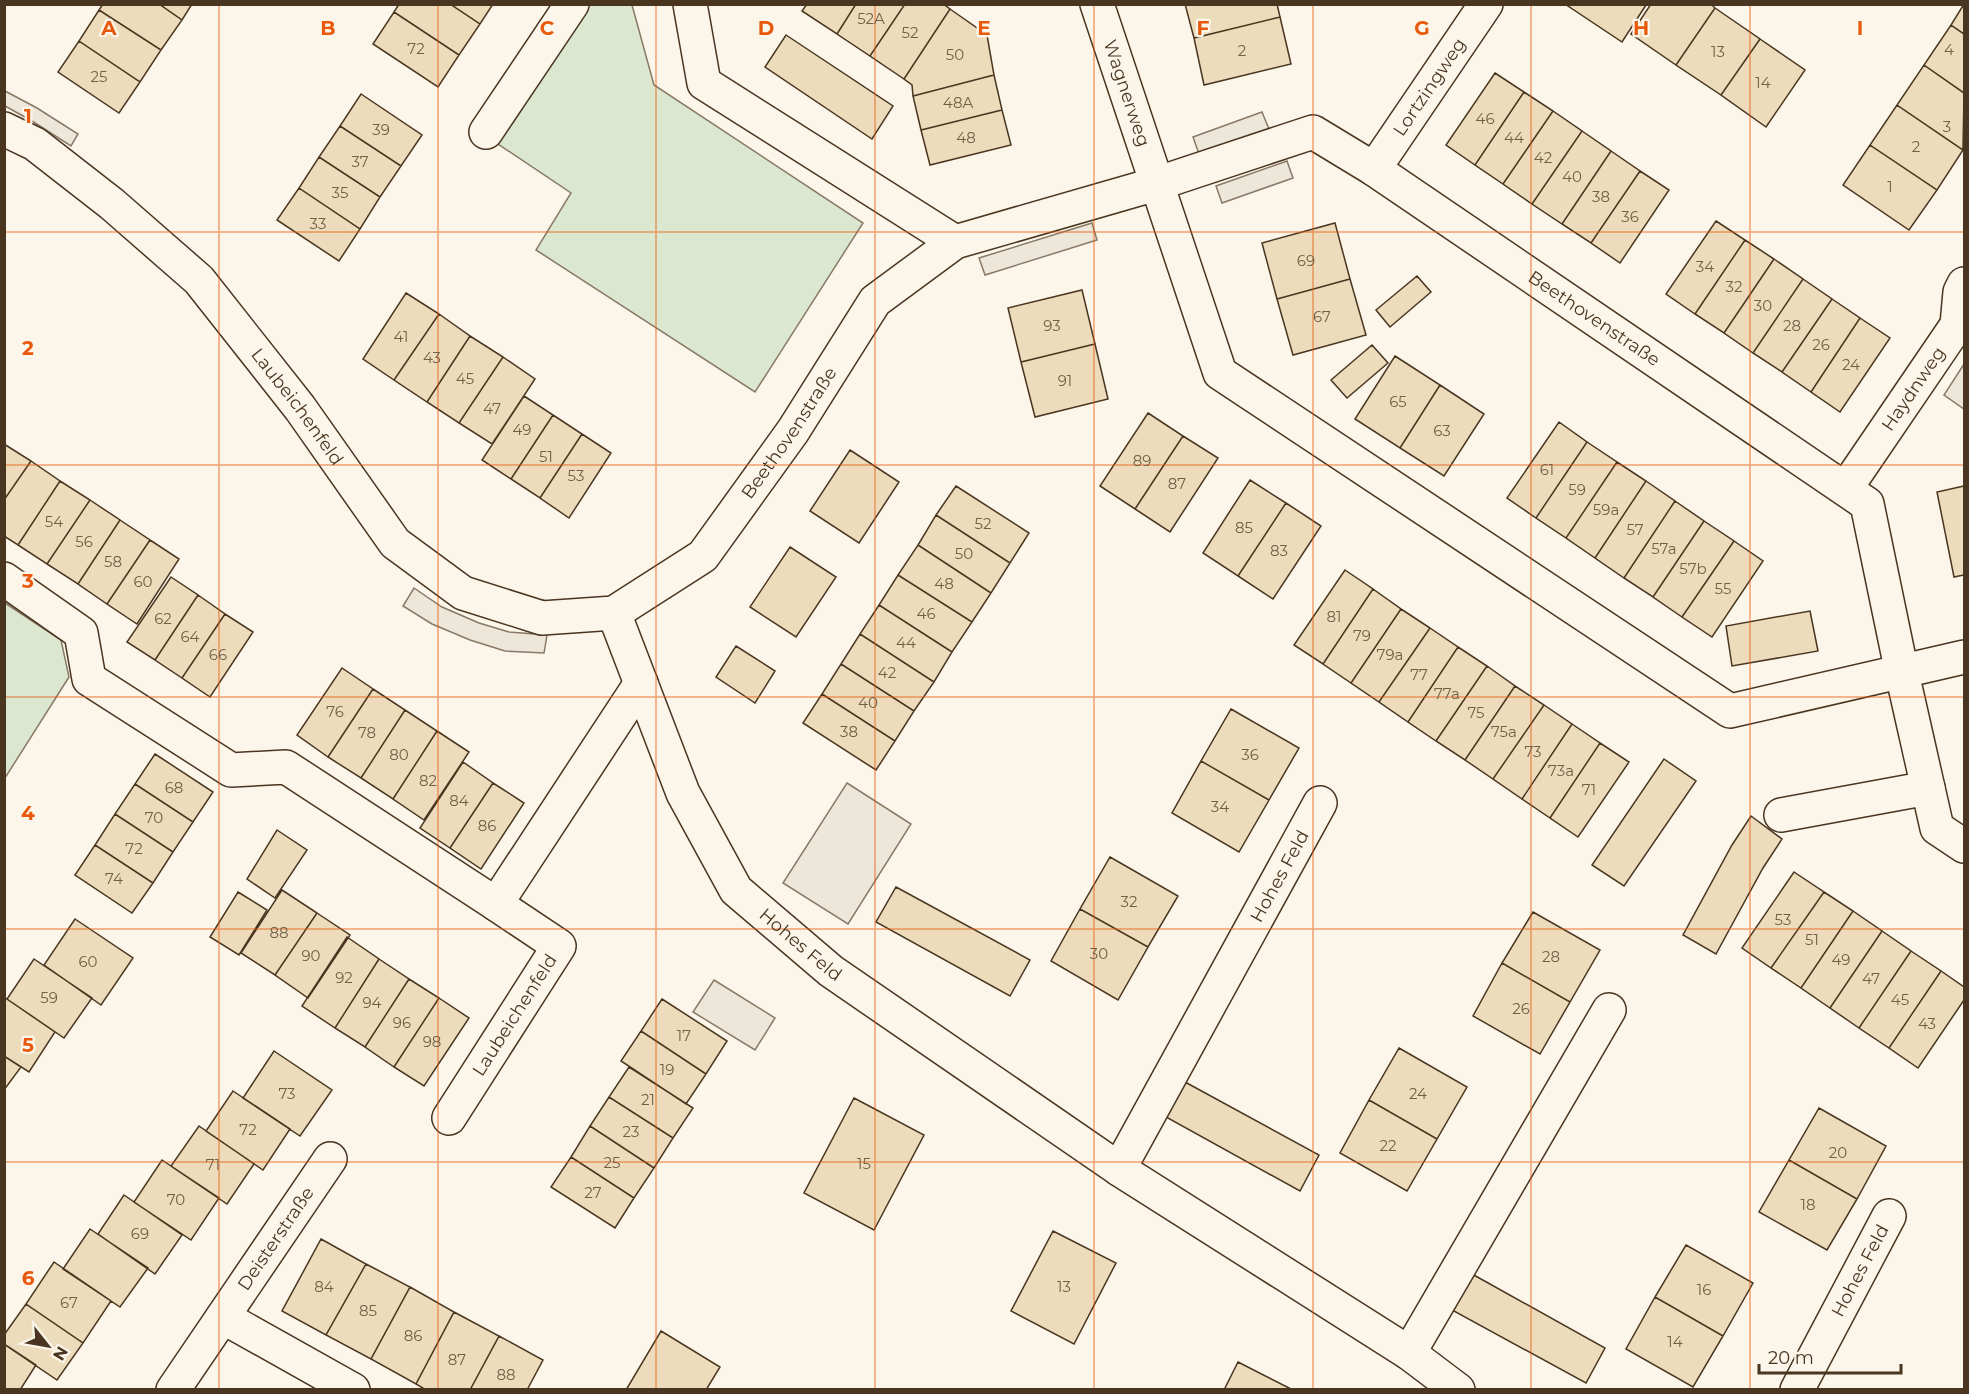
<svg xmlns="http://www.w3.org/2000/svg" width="1969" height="1394" font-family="Montserrat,sans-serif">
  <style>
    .green { fill: #dce7d0; stroke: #887966; stroke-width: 1.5 }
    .parking { fill: #ede7d9; stroke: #887966; stroke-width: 1.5 }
    .building { fill: #ecdcbc; stroke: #4a3520; stroke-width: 1.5 }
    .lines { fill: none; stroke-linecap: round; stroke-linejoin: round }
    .minor-casing { stroke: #4a3520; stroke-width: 36 }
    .minor { stroke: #fbf6e9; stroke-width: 33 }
    .grid { fill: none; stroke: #e8590c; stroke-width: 1.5; stroke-opacity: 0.55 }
    .labels { text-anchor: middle; stroke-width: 4.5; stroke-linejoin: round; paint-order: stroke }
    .number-label { font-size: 15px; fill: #725f47 }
    .street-label { font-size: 18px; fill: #4a3520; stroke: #fbf6e9 }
    .grid-label { font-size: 20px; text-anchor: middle; font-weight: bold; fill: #e8590c; stroke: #fbf6e9; stroke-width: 4.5; stroke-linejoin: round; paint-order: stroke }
  </style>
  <rect width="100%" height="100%" fill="#fbf6e9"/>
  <path class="green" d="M 589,5 L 632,5 L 654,85 L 863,223 L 755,392 L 536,250 L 571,193 L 498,144 Z
    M 5,603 L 61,640 L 69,677 L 5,778 Z"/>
  <path class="parking" d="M 5,91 L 37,108 L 78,134 L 71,146 L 32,121 L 5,106 Z
    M 1262,112 L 1269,129 L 1199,154 L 1193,137 Z
    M 1287,161 L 1293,178 L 1222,203 L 1216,186 Z
    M 1092,223 L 1097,240 L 985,275 L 979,258 Z
    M 1964,364 L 1964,409 L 1944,395 Z
    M 414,588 L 442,607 L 479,623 L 509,632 L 547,635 L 544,653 L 505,651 L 470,640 L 432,624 L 403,606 Z
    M 847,783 L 911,824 L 848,924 L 783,883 Z
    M 714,980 L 775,1018 L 755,1050 L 693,1012 Z"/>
  <path class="building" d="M 103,4 L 159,4 L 182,20 L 161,50 L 99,10 Z
    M 159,4 L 192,4 L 182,20 Z
    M 399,4 L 450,4 L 480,24 L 459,55 L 394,12 Z
    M 450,4 L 493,4 L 480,24 Z
    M 807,4 L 856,4 L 837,34 L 802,11 Z
    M 856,4 L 905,4 L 870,56 L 837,34 Z
    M 905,4 L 943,4 L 950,9 L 904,79 L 870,56 Z
    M 1185,4 L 1277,4 L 1280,17 L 1194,38 Z
    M 1565,4 L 1645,4 L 1646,5 L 1622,42 Z
    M 1651,4 L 1711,4 L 1715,8 L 1676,65 L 1631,34 Z
    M 1964,4 L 1964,34 L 1951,25 Z
    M 1715,8 L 1760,39 L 1721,95 L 1676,65 Z
    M 950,9 L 987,35 L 994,75 L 913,96 L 912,85 L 904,79 Z
    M 99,10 L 161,50 L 140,82 L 79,41 Z
    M 394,12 L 459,55 L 438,87 L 373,44 Z
    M 1280,17 L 1291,64 L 1204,85 L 1194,38 Z
    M 1951,25 L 1964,34 L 1964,93 L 1924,65 Z
    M 786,35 L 893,106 L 872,139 L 765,67 Z
    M 1760,39 L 1805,70 L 1766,127 L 1721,95 Z
    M 79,41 L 140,82 L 119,113 L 58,72 Z
    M 1924,65 L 1964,93 L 1963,150 L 1897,105 Z
    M 1495,73 L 1524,92 L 1475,165 L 1446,145 Z
    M 994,75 L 1002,110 L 921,130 L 913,96 Z
    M 1524,92 L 1553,111 L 1503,184 L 1475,165 Z
    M 361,94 L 422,135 L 401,166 L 340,126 Z
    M 1897,105 L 1963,150 L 1937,190 L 1870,145 Z
    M 1002,110 L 1011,145 L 930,165 L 921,130 Z
    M 1553,111 L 1582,131 L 1532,204 L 1503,184 Z
    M 340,126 L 401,166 L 380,197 L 319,157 Z
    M 1582,131 L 1611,151 L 1562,224 L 1532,204 Z
    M 1870,145 L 1937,190 L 1909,230 L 1843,185 Z
    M 1611,151 L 1640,171 L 1591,243 L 1562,224 Z
    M 319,157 L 380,197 L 360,229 L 299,188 Z
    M 1640,171 L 1669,190 L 1620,263 L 1591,243 Z
    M 299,188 L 360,229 L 339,261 L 277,220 Z
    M 1716,221 L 1745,240 L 1695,314 L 1666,294 Z
    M 1335,223 L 1350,279 L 1277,299 L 1262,243 Z
    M 1745,240 L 1774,259 L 1724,333 L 1695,314 Z
    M 1774,259 L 1803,279 L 1753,353 L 1724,333 Z
    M 1417,276 L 1431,292 L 1390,327 L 1376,310 Z
    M 1350,279 L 1366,335 L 1293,355 L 1277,299 Z
    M 1803,279 L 1832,299 L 1782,372 L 1753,353 Z
    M 1082,290 L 1095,344 L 1021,362 L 1008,308 Z
    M 406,293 L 439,314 L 394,380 L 363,359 Z
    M 1832,299 L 1860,318 L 1811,392 L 1782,372 Z
    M 439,314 L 470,336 L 427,402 L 394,380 Z
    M 1860,318 L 1890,338 L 1840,412 L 1811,392 Z
    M 470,336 L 503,357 L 459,423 L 427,402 Z
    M 1095,344 L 1108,399 L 1035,417 L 1021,362 Z
    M 1372,345 L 1388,363 L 1347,398 L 1331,380 Z
    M 1395,356 L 1440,385 L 1400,448 L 1355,419 Z
    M 503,357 L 535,379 L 492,444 L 459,423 Z
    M 1440,385 L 1484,414 L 1444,476 L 1400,448 Z
    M 524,396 L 553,415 L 511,479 L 482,460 Z
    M 1148,413 L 1183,436 L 1135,509 L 1100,486 Z
    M 553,415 L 582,434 L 540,498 L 511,479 Z
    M 1559,422 L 1587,442 L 1536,518 L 1507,498 Z
    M 582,434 L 611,453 L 569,518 L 540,498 Z
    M 1183,436 L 1218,458 L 1170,532 L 1135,509 Z
    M 1587,442 L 1617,462 L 1566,538 L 1536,518 Z
    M 4,444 L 31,461 L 4,500 Z
    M 850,450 L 899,482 L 859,543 L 810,511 Z
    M 31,461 L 60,481 L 18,545 L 4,536 L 4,500 Z
    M 1617,462 L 1646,481 L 1595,558 L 1566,538 Z
    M 1250,480 L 1286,503 L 1238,576 L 1203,553 Z
    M 60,481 L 90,500 L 47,564 L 18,545 Z
    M 1646,481 L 1675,501 L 1624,578 L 1595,558 Z
    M 956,486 L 1029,533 L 1010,563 L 936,515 Z
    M 1964,486 L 1964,575 L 1954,577 L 1937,492 Z
    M 90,500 L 120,520 L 78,584 L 47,564 Z
    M 1675,501 L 1704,521 L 1653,597 L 1624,578 Z
    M 1286,503 L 1321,526 L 1273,599 L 1238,576 Z
    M 936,515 L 1010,563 L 991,593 L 918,545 Z
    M 120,520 L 150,540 L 107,604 L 78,584 Z
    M 1704,521 L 1734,541 L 1682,617 L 1653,597 Z
    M 150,540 L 179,559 L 137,624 L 107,604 Z
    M 1734,541 L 1763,561 L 1712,637 L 1682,617 Z
    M 918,545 L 991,593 L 972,622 L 898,575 Z
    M 790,547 L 836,577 L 796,637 L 750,607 Z
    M 1345,570 L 1373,589 L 1323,664 L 1294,645 Z
    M 898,575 L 972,622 L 952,652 L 879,605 Z
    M 171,577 L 198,595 L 155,660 L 127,642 Z
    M 1373,589 L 1401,609 L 1351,683 L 1323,664 Z
    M 198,595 L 225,614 L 182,678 L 155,660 Z
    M 879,605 L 952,652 L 934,682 L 860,634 Z
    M 1401,609 L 1430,628 L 1379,702 L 1351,683 Z
    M 1810,611 L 1818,651 L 1732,666 L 1726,626 Z
    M 225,614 L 253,632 L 210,697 L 182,678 Z
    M 1430,628 L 1458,647 L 1408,722 L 1379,702 Z
    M 860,634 L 934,682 L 914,711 L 841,664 Z
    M 736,646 L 775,671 L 755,703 L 716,677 Z
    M 1458,647 L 1487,666 L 1436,741 L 1408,722 Z
    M 841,664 L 914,711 L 895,741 L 822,694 Z
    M 1487,666 L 1515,686 L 1465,760 L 1436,741 Z
    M 342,668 L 373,689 L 328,757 L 297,735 Z
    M 1515,686 L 1544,705 L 1493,779 L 1465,760 Z
    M 373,689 L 405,710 L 361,778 L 328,757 Z
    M 822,694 L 895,741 L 876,770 L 803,723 Z
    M 1544,705 L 1572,724 L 1522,799 L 1493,779 Z
    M 1231,709 L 1299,748 L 1269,800 L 1201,761 Z
    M 405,710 L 437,731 L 393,799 L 361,778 Z
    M 1572,724 L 1600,743 L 1550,818 L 1522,799 Z
    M 437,731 L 469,752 L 424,820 L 393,799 Z
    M 1600,743 L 1629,762 L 1578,837 L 1550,818 Z
    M 155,754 L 213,792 L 193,822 L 135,784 Z
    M 1664,759 L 1696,781 L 1624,886 L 1592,865 Z
    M 1201,761 L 1269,800 L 1239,852 L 1172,813 Z
    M 463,762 L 493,783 L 450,848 L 420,828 Z
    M 493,783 L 524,803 L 481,869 L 450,848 Z
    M 135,784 L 193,822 L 173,852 L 115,814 Z
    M 115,814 L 173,852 L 153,883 L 95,845 Z
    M 1751,816 L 1782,839 L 1763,868 L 1716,954 L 1683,935 L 1732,845 Z
    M 277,830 L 307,850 L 275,898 L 247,879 Z
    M 95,845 L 153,883 L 132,913 L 75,875 Z
    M 1110,857 L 1178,896 L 1148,947 L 1080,909 Z
    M 1794,872 L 1824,892 L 1771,968 L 1742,948 Z
    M 896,887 L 1030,960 L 1010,996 L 876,922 Z
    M 282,890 L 317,913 L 275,975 L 241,953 Z
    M 238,892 L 267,910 L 239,955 L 210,937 Z
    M 1824,892 L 1853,911 L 1801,988 L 1771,968 Z
    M 1080,909 L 1148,947 L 1118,1000 L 1051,961 Z
    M 1853,911 L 1882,931 L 1830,1008 L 1801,988 Z
    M 1533,912 L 1600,950 L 1570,1002 L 1502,963 Z
    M 317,913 L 350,935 L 308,998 L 275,975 Z
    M 75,919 L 133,958 L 101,1005 L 44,965 Z
    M 1882,931 L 1911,951 L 1859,1028 L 1830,1008 Z
    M 347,937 L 379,959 L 335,1028 L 302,1006 Z
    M 1911,951 L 1941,971 L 1889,1048 L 1859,1028 Z
    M 34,959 L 92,998 L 64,1038 L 7,999 Z
    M 379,959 L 409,979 L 365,1047 L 335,1028 Z
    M 1502,963 L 1570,1002 L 1540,1054 L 1473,1016 Z
    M 1941,971 L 1964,987 L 1964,1000 L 1918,1068 L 1889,1048 Z
    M 409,979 L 439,998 L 394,1067 L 365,1047 Z
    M 4,997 L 55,1032 L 29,1072 L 4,1056 Z
    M 439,998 L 469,1018 L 424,1086 L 394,1067 Z
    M 662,999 L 727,1041 L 706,1074 L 641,1031 Z
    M 641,1031 L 706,1074 L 686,1104 L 621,1061 Z
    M 1399,1048 L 1467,1087 L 1437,1139 L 1369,1100 Z
    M 274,1051 L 332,1090 L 300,1136 L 243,1098 Z
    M 4,1056 L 21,1067 L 4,1090 Z
    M 629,1067 L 693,1108 L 673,1138 L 609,1097 Z
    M 1185,1082 L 1319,1155 L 1300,1191 L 1166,1117 Z
    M 233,1091 L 290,1129 L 263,1170 L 206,1131 Z
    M 609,1097 L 673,1138 L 654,1168 L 590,1126 Z
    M 854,1098 L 924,1135 L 874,1230 L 804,1193 Z
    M 1369,1100 L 1437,1139 L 1407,1191 L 1340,1153 Z
    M 1819,1108 L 1886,1146 L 1857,1199 L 1789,1160 Z
    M 199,1126 L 254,1164 L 227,1204 L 171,1166 Z
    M 590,1126 L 654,1168 L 634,1198 L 571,1157 Z
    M 571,1157 L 634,1198 L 615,1228 L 551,1187 Z
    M 162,1160 L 219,1198 L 191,1240 L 134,1202 Z
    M 1789,1160 L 1857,1199 L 1827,1250 L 1759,1212 Z
    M 124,1195 L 182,1235 L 155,1274 L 98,1234 Z
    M 90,1229 L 148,1268 L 120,1307 L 63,1269 Z
    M 1053,1231 L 1116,1263 L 1074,1344 L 1011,1311 Z
    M 321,1239 L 366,1264 L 326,1335 L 282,1311 Z
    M 1686,1245 L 1753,1283 L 1723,1336 L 1655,1297 Z
    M 54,1262 L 111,1301 L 83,1343 L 26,1304 Z
    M 366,1264 L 410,1287 L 371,1359 L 326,1335 Z
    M 1472,1274 L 1605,1348 L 1586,1383 L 1452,1310 Z
    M 410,1287 L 454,1312 L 416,1384 L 371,1359 Z
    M 1655,1297 L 1723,1336 L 1693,1387 L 1626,1349 Z
    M 26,1304 L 83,1343 L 57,1380 L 4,1344 L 4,1335 Z
    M 454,1312 L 499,1336 L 470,1390 L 426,1390 L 416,1384 Z
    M 661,1331 L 720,1367 L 706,1390 L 626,1390 Z
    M 499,1336 L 543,1360 L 527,1390 L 470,1390 Z
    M 4,1344 L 36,1365 L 20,1390 L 4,1390 Z
    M 1238,1362 L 1293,1390 L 1224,1390 Z"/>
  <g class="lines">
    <g class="minor-casing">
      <g id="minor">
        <path d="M 690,4 L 704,83 L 955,242"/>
        <path id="s1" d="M 1097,4 L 1220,373 L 1730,711 L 1964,657"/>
        <path id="s2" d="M 4,129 L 35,144 L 112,204 L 199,280 L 300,408 L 395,543 L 463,593 L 542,618 L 614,613 L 703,556 L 793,431 L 875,301 L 955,242 L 1156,184 L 1313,132 L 1374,169 L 1867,504 L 1902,673 L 1937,828 L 1964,846"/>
        <path d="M 486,132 L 572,4"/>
        <path id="s3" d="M 1374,169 L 1486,4"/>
        <path id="s4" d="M 1846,488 L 1957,325 L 1960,292 L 1964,284"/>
        <path d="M 4,579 L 81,633 L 89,679 L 231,770 L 286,767 L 496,904 L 641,683"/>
        <path id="s5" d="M 614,613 L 683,793 L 736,890 L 831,971 L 1119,1169 L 1409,1353 L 1458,1390"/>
        <path d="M 1781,815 L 1928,788"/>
        <path id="s6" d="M 449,1118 L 559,946 L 496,904"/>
        <path id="s7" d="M 1119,1169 L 1320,803"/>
        <path d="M 223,1317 L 353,1390"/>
        <path d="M 1409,1353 L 1609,1010"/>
        <path id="s8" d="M 173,1390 L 330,1159"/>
        <path id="s9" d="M 1797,1390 L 1889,1216"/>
      </g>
    </g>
    <use href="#minor" class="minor"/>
  </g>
  <path class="grid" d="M 219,4 L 219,1390M 438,4 L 438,1390M 656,4 L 656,1390M 875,4 L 875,1390M 1094,4 L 1094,1390M 1313,4 L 1313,1390M 1531,4 L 1531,1390M 1750,4 L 1750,1390M 4,232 L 1964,232M 4,465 L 1964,465M 4,697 L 1964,697M 4,929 L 1964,929M 4,1162 L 1964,1162"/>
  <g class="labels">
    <g class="number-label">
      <text x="871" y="24">52A</text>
      <text x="910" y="38">52</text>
      <text x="416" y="54">72</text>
      <text x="1949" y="55">4</text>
      <text x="1242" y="56">2</text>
      <text x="1718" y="57">13</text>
      <text x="955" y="60">50</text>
      <text x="99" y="82">25</text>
      <text x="1763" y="88">14</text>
      <text x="958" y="108">48A</text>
      <text x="1485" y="124">46</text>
      <text x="1947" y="132">3</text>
      <text x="381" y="135">39</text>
      <text x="966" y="143">48</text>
      <text x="1514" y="143">44</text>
      <text x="1916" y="152">2</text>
      <text x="1543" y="163">42</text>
      <text x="360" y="167">37</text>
      <text x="1572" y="182">40</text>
      <text x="1890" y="192">1</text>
      <text x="340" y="198">35</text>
      <text x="1601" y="202">38</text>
      <text x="1630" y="222">36</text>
      <text x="318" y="229">33</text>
      <text x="1306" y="266">69</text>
      <text x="1705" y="272">34</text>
      <text x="1734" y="292">32</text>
      <text x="1763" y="311">30</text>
      <text x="1322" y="322">67</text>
      <text x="1052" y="331">93</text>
      <text x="1792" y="331">28</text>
      <text x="401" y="342">41</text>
      <text x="1821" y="350">26</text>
      <text x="432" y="363">43</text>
      <text x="1851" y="370">24</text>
      <text x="465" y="384">45</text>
      <text x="1065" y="386">91</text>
      <text x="1398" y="407">65</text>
      <text x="492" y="414">47</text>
      <text x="522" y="435">49</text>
      <text x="1442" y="436">63</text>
      <text x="546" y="462">51</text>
      <text x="1142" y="466">89</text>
      <text x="1547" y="475">61</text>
      <text x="576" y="481">53</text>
      <text x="1177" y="489">87</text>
      <text x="1577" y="495">59</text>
      <text x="1606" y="515">59a</text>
      <text x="54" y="527">54</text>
      <text x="983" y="529">52</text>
      <text x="1244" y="533">85</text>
      <text x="1635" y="535">57</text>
      <text x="84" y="547">56</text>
      <text x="1664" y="554">57a</text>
      <text x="1279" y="556">83</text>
      <text x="964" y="559">50</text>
      <text x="113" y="567">58</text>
      <text x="1693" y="574">57b</text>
      <text x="143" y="587">60</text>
      <text x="944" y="589">48</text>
      <text x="1723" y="594">55</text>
      <text x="926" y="619">46</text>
      <text x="1334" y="622">81</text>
      <text x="163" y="624">62</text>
      <text x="1362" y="641">79</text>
      <text x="190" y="642">64</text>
      <text x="906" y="648">44</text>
      <text x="218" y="660">66</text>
      <text x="1390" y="660">79a</text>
      <text x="887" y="678">42</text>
      <text x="1419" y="680">77</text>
      <text x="1447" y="699">77a</text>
      <text x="868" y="708">40</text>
      <text x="335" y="717">76</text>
      <text x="1476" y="718">75</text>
      <text x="849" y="737">38</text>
      <text x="1504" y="737">75a</text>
      <text x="367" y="738">78</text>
      <text x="1533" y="757">73</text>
      <text x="399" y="760">80</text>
      <text x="1250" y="760">36</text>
      <text x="1561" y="776">73a</text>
      <text x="428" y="786">82</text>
      <text x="174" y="793">68</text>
      <text x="1589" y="795">71</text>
      <text x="459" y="806">84</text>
      <text x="1220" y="812">34</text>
      <text x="154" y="823">70</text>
      <text x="487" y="831">86</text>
      <text x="134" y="854">72</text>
      <text x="114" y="884">74</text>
      <text x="1129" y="907">32</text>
      <text x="1783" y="925">53</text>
      <text x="279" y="938">88</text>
      <text x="1812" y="945">51</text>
      <text x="1099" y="959">30</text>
      <text x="311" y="961">90</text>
      <text x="1551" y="962">28</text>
      <text x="1841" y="965">49</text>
      <text x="88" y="967">60</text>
      <text x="344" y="983">92</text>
      <text x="1871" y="984">47</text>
      <text x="49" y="1003">59</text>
      <text x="1900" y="1005">45</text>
      <text x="372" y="1008">94</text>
      <text x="1521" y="1014">26</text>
      <text x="402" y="1028">96</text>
      <text x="1927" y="1029">43</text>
      <text x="684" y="1041">17</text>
      <text x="432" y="1047">98</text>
      <text x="667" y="1075">19</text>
      <text x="287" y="1099">73</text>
      <text x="1418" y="1099">24</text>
      <text x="648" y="1105">21</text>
      <text x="248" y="1135">72</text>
      <text x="631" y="1137">23</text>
      <text x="1388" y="1151">22</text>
      <text x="1838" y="1158">20</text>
      <text x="612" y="1168">25</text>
      <text x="864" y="1169">15</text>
      <text x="213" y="1170">71</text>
      <text x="593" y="1198">27</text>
      <text x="176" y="1205">70</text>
      <text x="1808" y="1210">18</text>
      <text x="140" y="1239">69</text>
      <text x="324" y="1292">84</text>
      <text x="1064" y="1292">13</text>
      <text x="1704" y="1295">16</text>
      <text x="69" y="1308">67</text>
      <text x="368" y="1316">85</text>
      <text x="413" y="1341">86</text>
      <text x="1675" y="1347">14</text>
      <text x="457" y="1365">87</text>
      <text x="506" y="1380">88</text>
    </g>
    <g class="street-label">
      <text dy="6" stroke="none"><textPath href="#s3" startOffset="99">Lortzingweg</textPath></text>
      <text dy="6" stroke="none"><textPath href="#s1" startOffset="94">Wagnerweg</textPath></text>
      <text dy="6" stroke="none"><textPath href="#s2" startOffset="2040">Beethovenstraße</textPath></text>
      <text dy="6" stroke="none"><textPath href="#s4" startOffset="120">Haydnweg</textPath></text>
      <text dy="6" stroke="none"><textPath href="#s2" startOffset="408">Laubeichenfeld</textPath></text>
      <text dy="6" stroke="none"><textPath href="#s2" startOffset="1071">Beethovenstraße</textPath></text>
      <text dy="6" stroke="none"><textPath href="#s7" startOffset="334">Hohes Feld</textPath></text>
      <text dy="6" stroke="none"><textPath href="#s5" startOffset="388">Hohes Feld</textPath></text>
      <text dy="6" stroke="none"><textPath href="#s6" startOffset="122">Laubeichenfeld</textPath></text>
      <text dy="6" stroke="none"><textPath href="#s8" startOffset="183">Deisterstraße</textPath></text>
      <text dy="6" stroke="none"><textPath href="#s9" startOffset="135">Hohes Feld</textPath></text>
    </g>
  </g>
  <g class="grid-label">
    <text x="109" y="35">A</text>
    <text x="328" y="35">B</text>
    <text x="547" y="35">C</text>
    <text x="766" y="35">D</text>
    <text x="984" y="35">E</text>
    <text x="1203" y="35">F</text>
    <text x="1422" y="35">G</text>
    <text x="1641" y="35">H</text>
    <text x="1860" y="35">I</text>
    <text x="28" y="123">1</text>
    <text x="28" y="355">2</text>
    <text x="28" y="588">3</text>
    <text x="28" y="820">4</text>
    <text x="28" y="1052">5</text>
    <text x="28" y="1285">6</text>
  </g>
  <rect width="1969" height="1394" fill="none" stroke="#4a3520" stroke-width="12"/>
  <g transform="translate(48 1346) rotate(121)" stroke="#fbf6e9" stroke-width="4.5" paint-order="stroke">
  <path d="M0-4.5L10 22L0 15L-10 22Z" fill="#4a3520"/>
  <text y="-9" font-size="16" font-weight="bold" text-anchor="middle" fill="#4a3520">N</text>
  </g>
  <path d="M1759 1364v9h142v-9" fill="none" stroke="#4a3520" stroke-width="3"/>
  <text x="1768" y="1364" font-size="18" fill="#4a3520" stroke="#fbf6e9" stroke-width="4.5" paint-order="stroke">20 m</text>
</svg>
